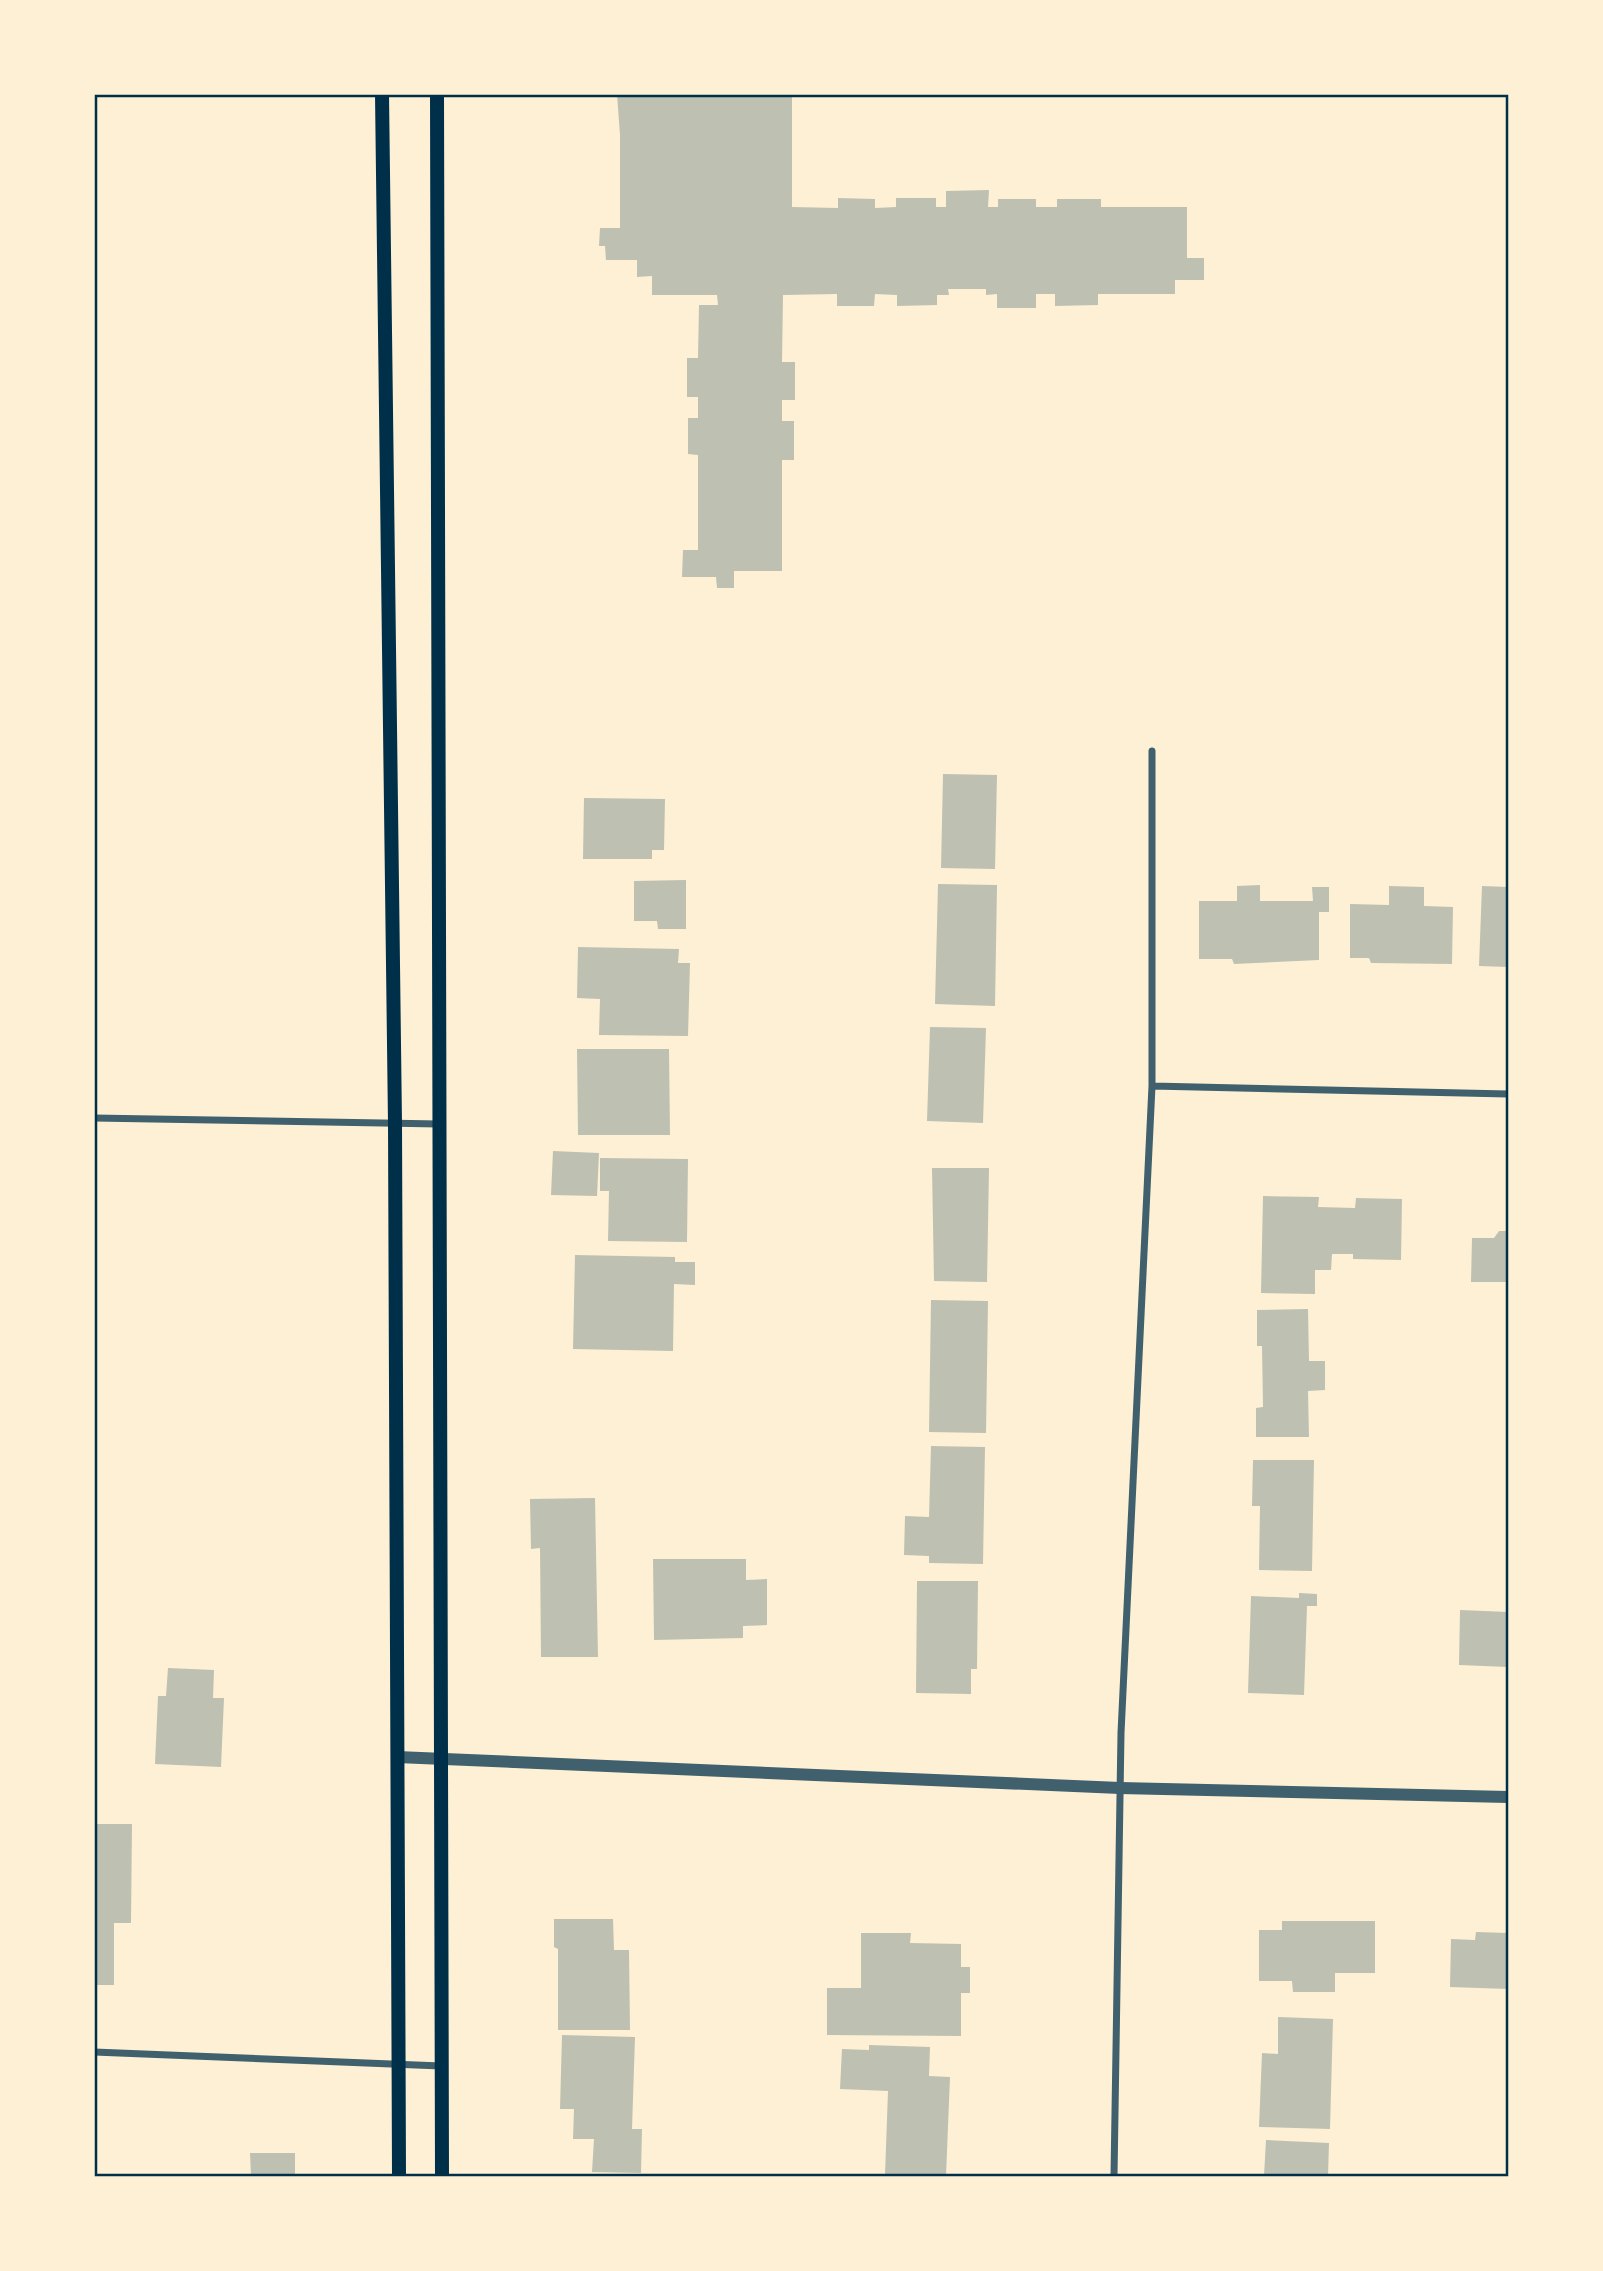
<svg xmlns="http://www.w3.org/2000/svg" width="1603" height="2271" font-family="'Asap Condensed',sans-serif">
  <style>
    .building { fill: #bec0b2 }
    .lines { fill: none; stroke-linecap: round; stroke-linejoin: round }
    .minor { stroke: #3f606c; stroke-width: 7 }
    .tertiary { stroke: #3f606c; stroke-width: 12 }
    .secondary { stroke: #003049; stroke-width: 14 }
    .neatline { fill: none; stroke: #003049; stroke-width: 2.5 }
  </style>
  <rect width="100%" height="100%" fill="#fdf0d5"/>
  <path class="building" d="M 617,94 L 792,94 L 792,207 L 838,208 L 838,198 L 875,199 L 875,208 L 896,207 L 896,198 L 936,198 L 936,207 L 946,207 L 946,191 L 989,190 L 988,207 L 998,207 L 998,199 L 1036,199 L 1036,207 L 1057,207 L 1057,199 L 1101,199 L 1101,207 L 1187,207 L 1187,258 L 1204,258 L 1204,280 L 1175,280 L 1175,294 L 1098,294 L 1098,305 L 1055,306 L 1055,294 L 1036,294 L 1036,308 L 997,308 L 997,294 L 986,295 L 986,289 L 948,289 L 949,295 L 937,295 L 937,305 L 897,306 L 897,295 L 875,294 L 874,306 L 837,306 L 837,294 L 783,295 L 782,362 L 795,362 L 795,400 L 782,400 L 782,421 L 794,421 L 794,460 L 782,460 L 782,571 L 734,571 L 734,588 L 717,588 L 716,577 L 682,577 L 683,550 L 698,550 L 698,455 L 688,454 L 688,418 L 698,418 L 698,397 L 687,397 L 687,358 L 698,358 L 699,305 L 718,305 L 717,295 L 652,295 L 652,276 L 637,277 L 637,260 L 606,260 L 605,246 L 599,246 L 600,228 L 620,228 L 620,135 Z
    M 943,774 L 997,775 L 995,869 L 941,868 Z
    M 584,798 L 665,799 L 664,850 L 652,850 L 652,859 L 583,859 Z
    M 686,880 L 686,929 L 658,929 L 657,921 L 634,921 L 634,881 Z
    M 938,884 L 997,885 L 995,1006 L 935,1004 Z
    M 1260,885 L 1260,901 L 1313,901 L 1312,887 L 1329,887 L 1329,912 L 1319,912 L 1319,960 L 1234,964 L 1232,959 L 1199,959 L 1199,901 L 1237,901 L 1237,886 Z
    M 1389,886 L 1424,887 L 1424,906 L 1453,907 L 1452,964 L 1371,963 L 1369,958 L 1350,958 L 1350,904 L 1389,905 Z
    M 1482,886 L 1508,887 L 1508,967 L 1479,966 Z
    M 578,947 L 679,949 L 678,963 L 690,963 L 688,1036 L 599,1035 L 600,999 L 577,998 Z
    M 930,1027 L 986,1028 L 983,1123 L 927,1121 Z
    M 577,1049 L 669,1049 L 670,1135 L 578,1135 Z
    M 553,1151 L 599,1153 L 597,1196 L 551,1195 Z
    M 600,1158 L 688,1159 L 687,1242 L 608,1241 L 609,1191 L 600,1191 Z
    M 932,1168 L 989,1168 L 987,1282 L 934,1281 Z
    M 1263,1196 L 1319,1197 L 1318,1207 L 1355,1208 L 1356,1198 L 1402,1199 L 1401,1260 L 1353,1259 L 1353,1254 L 1332,1254 L 1331,1270 L 1315,1270 L 1315,1294 L 1261,1293 Z
    M 1499,1231 L 1508,1231 L 1508,1282 L 1471,1282 L 1472,1238 L 1494,1238 Z
    M 575,1255 L 675,1257 L 675,1262 L 695,1262 L 695,1285 L 674,1284 L 673,1351 L 573,1349 Z
    M 931,1300 L 988,1301 L 986,1433 L 929,1432 Z
    M 1308,1309 L 1309,1361 L 1325,1361 L 1325,1390 L 1308,1391 L 1309,1437 L 1256,1437 L 1256,1408 L 1263,1407 L 1262,1346 L 1257,1346 L 1257,1310 Z
    M 931,1446 L 985,1447 L 983,1564 L 929,1563 L 929,1556 L 904,1555 L 905,1516 L 929,1517 Z
    M 1253,1460 L 1314,1460 L 1312,1571 L 1259,1570 L 1260,1506 L 1252,1506 Z
    M 595,1498 L 598,1657 L 541,1657 L 540,1548 L 531,1549 L 530,1499 Z
    M 653,1559 L 746,1559 L 746,1580 L 767,1579 L 767,1625 L 743,1626 L 743,1638 L 654,1640 Z
    M 917,1581 L 978,1581 L 977,1669 L 971,1669 L 971,1694 L 916,1693 Z
    M 1299,1593 L 1317,1594 L 1317,1606 L 1307,1606 L 1304,1695 L 1248,1693 L 1251,1596 L 1299,1598 Z
    M 1460,1610 L 1508,1612 L 1508,1667 L 1459,1665 Z
    M 168,1668 L 214,1670 L 213,1698 L 224,1698 L 221,1767 L 155,1764 L 158,1696 L 166,1696 Z
    M 94,1824 L 132,1824 L 131,1923 L 114,1923 L 114,1985 L 94,1985 Z
    M 554,1919 L 613,1919 L 614,1950 L 629,1950 L 630,2030 L 558,2030 L 558,1949 L 554,1947 Z
    M 1282,1921 L 1375,1921 L 1375,1973 L 1335,1973 L 1335,1992 L 1293,1992 L 1292,1981 L 1259,1981 L 1259,1930 L 1282,1930 Z
    M 1476,1932 L 1508,1933 L 1508,1989 L 1450,1987 L 1451,1939 L 1475,1940 Z
    M 861,1933 L 911,1933 L 910,1943 L 961,1944 L 961,1967 L 970,1967 L 970,1993 L 961,1993 L 961,2036 L 827,2035 L 827,1988 L 861,1988 Z
    M 1278,2017 L 1333,2019 L 1330,2129 L 1259,2127 L 1262,2053 L 1278,2054 Z
    M 562,2035 L 635,2037 L 632,2129 L 642,2129 L 641,2173 L 592,2172 L 594,2139 L 573,2139 L 574,2109 L 560,2109 Z
    M 869,2045 L 930,2047 L 929,2076 L 950,2077 L 946,2176 L 885,2175 L 888,2091 L 840,2089 L 842,2049 L 869,2050 Z
    M 1266,2140 L 1329,2143 L 1328,2176 L 1264,2176 Z
    M 250,2153 L 295,2153 L 295,2176 L 251,2176 Z"/>
  <g class="lines">
    <path class="minor" d="M 1152,1086 L 1508,1094
      M 94,1118 L 439,1124
      M 94,2052 L 441,2066
      M 1114,2176 L 1121,1733 L 1152,1086 L 1152,751"/>
    <path class="tertiary" d="M 397,1757 L 1120,1788 L 1508,1797"/>
    <path class="secondary" d="M 382,94 L 395,1123 L 399,2176
      M 437,94 L 442,2176"/>
  </g>
  <rect width="1603" height="2271" fill="none" stroke="#fdf0d5" stroke-width="192"/>
  <rect x="96" y="96" width="1411" height="2079" class="neatline"/>
</svg>
